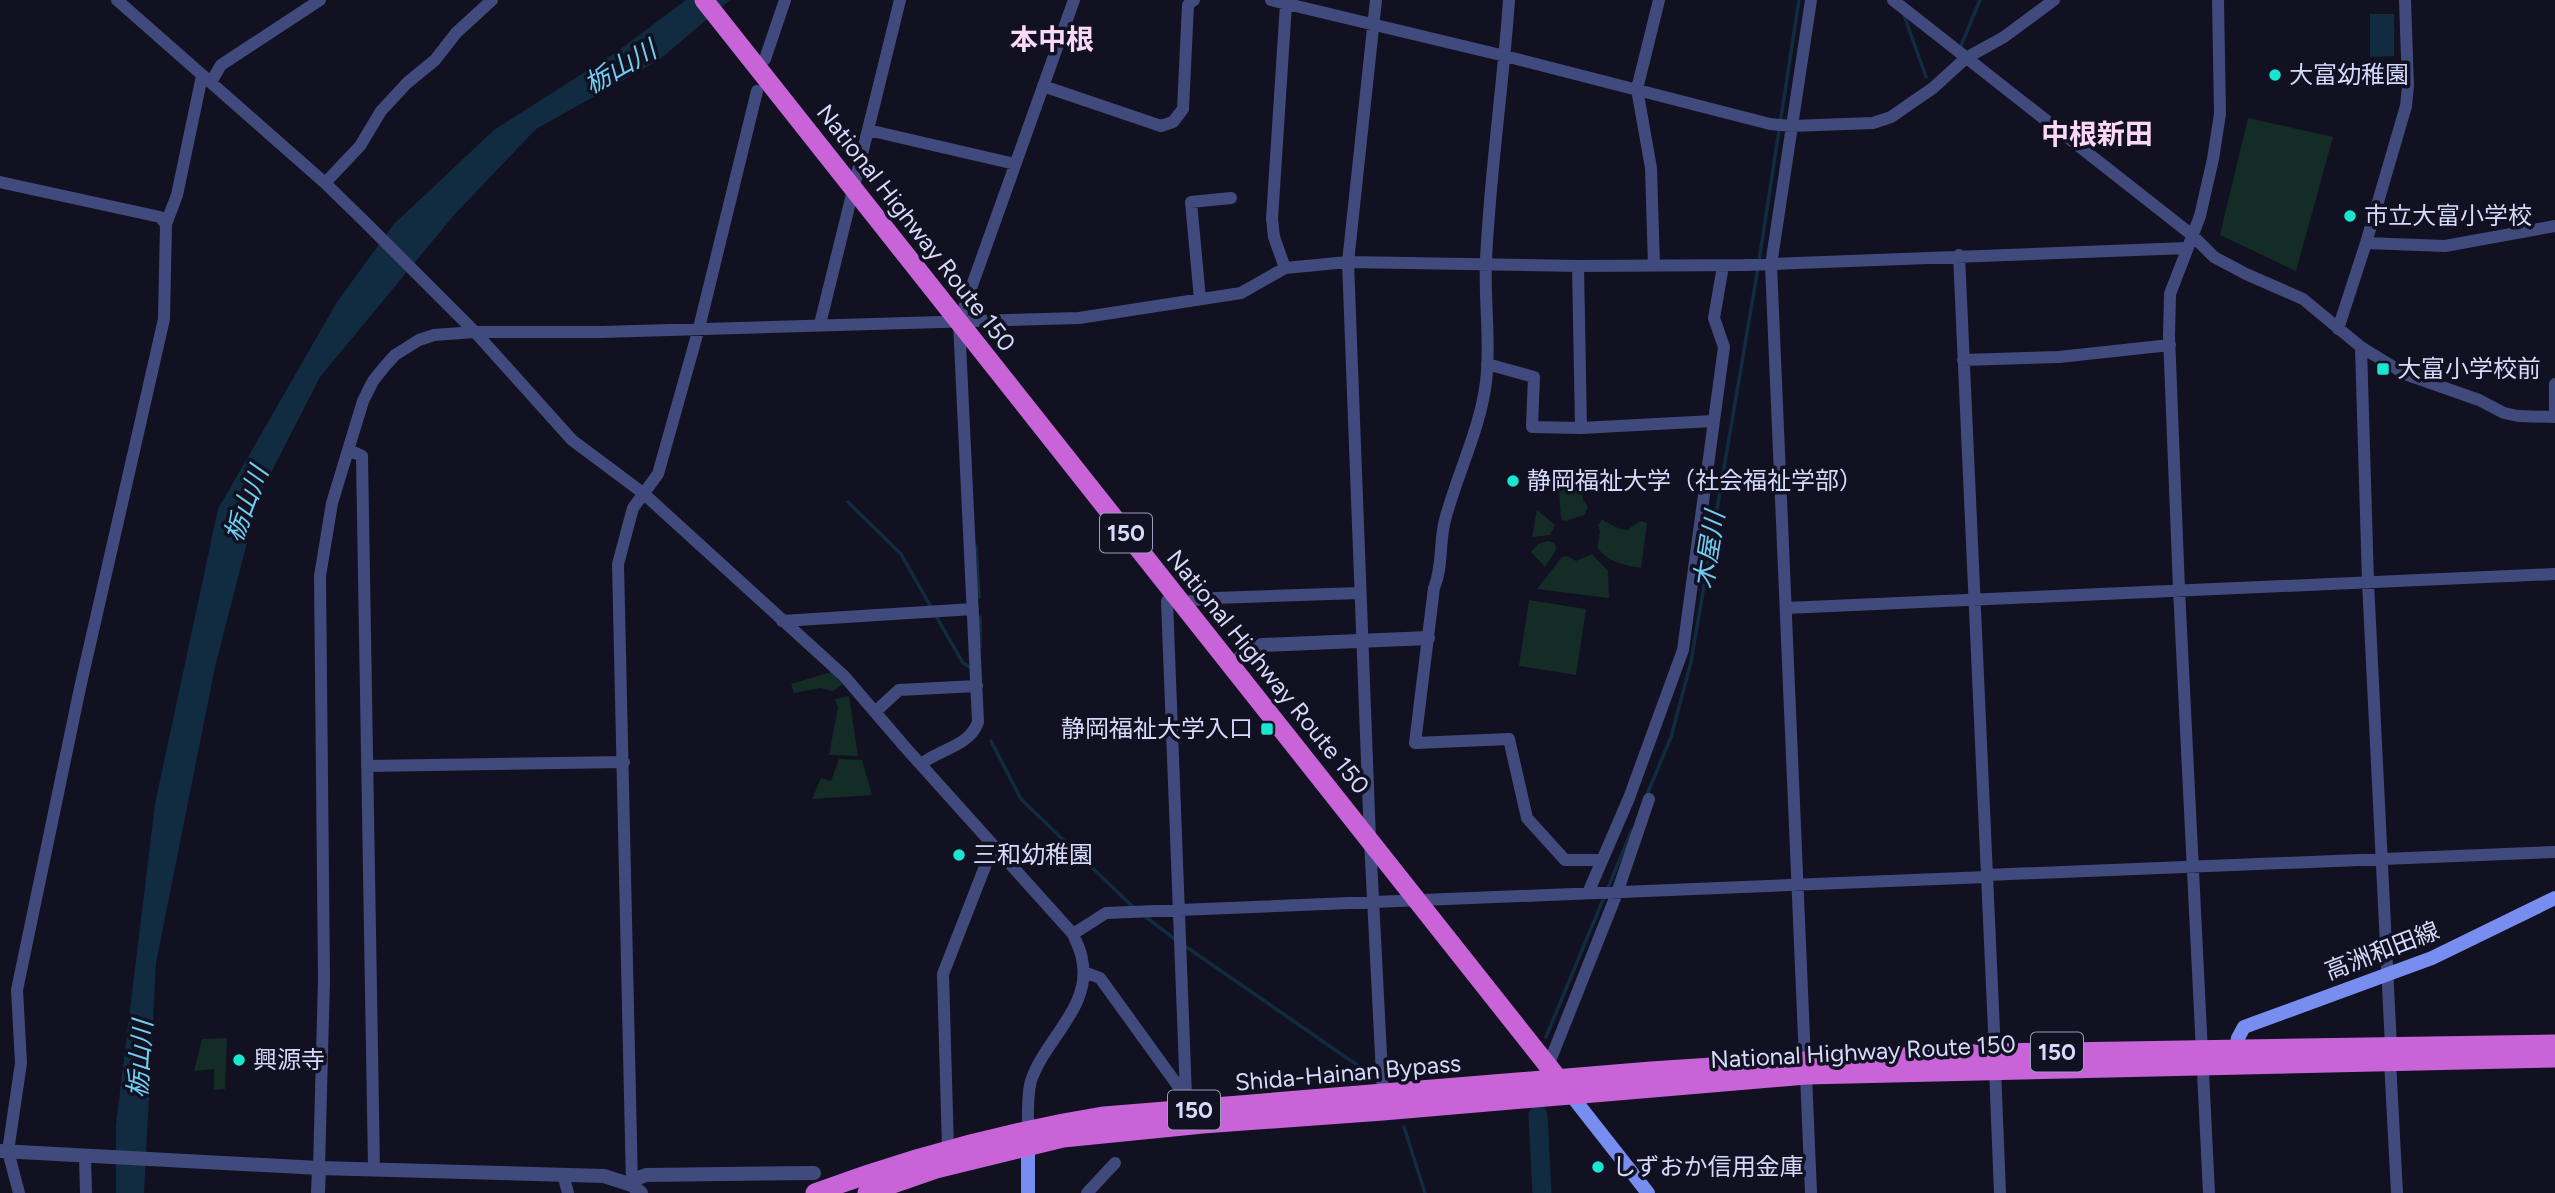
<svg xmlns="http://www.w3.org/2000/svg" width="2555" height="1193" font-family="Figtree,'Noto Sans JP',sans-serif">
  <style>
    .green { fill: #142c26 }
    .water { fill: #112c41 }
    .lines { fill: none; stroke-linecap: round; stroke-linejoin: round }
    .stream { stroke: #112c41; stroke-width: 3.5 }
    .river { stroke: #112c41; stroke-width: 19 }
    .minor { stroke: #414a7c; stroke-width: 12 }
    .tertiary { stroke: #414a7c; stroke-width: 14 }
    .secondary { stroke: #788df0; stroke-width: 14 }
    .trunk { stroke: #c864d8; stroke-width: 19 }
    .poi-dot { fill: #19e5d0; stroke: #112; stroke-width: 2.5 }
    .labels { text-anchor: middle; stroke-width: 7; stroke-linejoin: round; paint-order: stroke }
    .shield { fill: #112; stroke: #9b9eba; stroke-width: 2 }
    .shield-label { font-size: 23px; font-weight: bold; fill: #d6dafb }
    .poi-label { font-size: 24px; fill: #d6dafb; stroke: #112; text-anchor: start }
    .street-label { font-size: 24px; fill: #d6dafb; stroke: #112 }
    .water-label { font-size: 26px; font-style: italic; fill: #70cef0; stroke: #112 }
    .quarter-label { font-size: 28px; font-weight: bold; fill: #fbd8f5; stroke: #112 }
  </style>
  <rect width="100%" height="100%" fill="#112"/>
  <path class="green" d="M 2248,118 L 2333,137 L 2296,271 L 2220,235 Z
    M 1580,484 L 1583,500 L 1588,507 L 1584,515 L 1565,521 L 1561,519 L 1559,491 Z
    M 1537,510 L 1555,525 L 1550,535 L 1532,537 Z
    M 1602,520 L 1620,529 L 1627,530 L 1640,521 L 1647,523 L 1641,568 C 1623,565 1608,562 1597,547 L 1600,532 L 1598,525 Z
    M 1548,541 L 1555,543 L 1556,550 L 1545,567 L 1531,552 L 1538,544 Z
    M 1592,554 L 1608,571 L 1609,598 L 1537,589 L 1562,557 L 1567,556 L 1576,561 Z
    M 1529,600 L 1586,609 L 1576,675 L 1519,666 Z
    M 831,672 L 843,684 L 833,691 L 820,688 L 794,693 L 791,684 Z
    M 849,696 L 858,756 L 829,755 L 838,707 L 835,699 Z
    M 839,759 L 862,760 L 872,795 L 812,799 L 821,778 L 831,781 Z
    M 227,1038 L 225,1089 L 214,1090 L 214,1069 L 194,1071 L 202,1039 Z"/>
  <path class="water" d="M 686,0 L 730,0 L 659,60 L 536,129 L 454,215 L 320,377 L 259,496 L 215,667 L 156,963 L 144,1193 L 116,1193 L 116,1125 L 155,804 L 218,509 L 337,302 L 394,224 L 494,130 L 618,51 Z
    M 2370,14 L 2394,14 L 2394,56 L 2370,57 Z"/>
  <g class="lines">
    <path class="stream" d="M 1904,15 L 1926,77
      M 1960,48 L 1980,0
      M 1759,261 L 1799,0
      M 848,502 L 901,554 L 932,609
      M 976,546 L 979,597
      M 936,616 L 963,663 L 973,669
      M 980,617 L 980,647
      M 991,741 L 1021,799 L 1134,908
      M 1646,797 L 1671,737 L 1691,662 L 1758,268
      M 1146,917 L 1176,940
      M 1185,946 L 1373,1076
      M 1546,1037 L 1632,830
      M 1404,1127 L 1425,1193"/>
    <path class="river" d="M 1538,1115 L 1542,1193"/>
    <path class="minor" d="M 117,0 L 325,183 L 365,222 L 475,332 L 572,440 L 643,493 L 844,676 L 905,747 L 1073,934 C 1076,942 1081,950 1082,959 C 1093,1006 1044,1040 1031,1081 C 1027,1095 1028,1114 1028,1130
      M 1271,0 L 1505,56 L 1770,124 L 1791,126 L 1873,123 L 1891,117 L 1933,88 L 1966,58 L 2004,37 L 2054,0
      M 1376,0 L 1348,262 L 1370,840 L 1383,1094
      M 1509,0 C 1503,87 1490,173 1486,260 C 1484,301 1491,342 1486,382 C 1480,430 1457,474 1445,520 C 1439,543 1443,567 1434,588 L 1415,743 L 1509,739 L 1527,818 L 1565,860 L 1602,860
      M 1893,0 L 2192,235 L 2214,257 L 2246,274 L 2303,299 L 2361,347 L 2405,374 L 2479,400 L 2504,413 L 2518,416 L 2555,417
      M 765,59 L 785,0
      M 211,82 L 221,65 L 320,0
      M 1043,86 L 1161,126 L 1173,122 L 1183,109 L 1188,5 L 1194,0
      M 868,130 L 1015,164
      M 0,182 L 160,217 L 166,224
      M 325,183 L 360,146 L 381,111 L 407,83 L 435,60 L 456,33 L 492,0
      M 2366,243 L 2445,246 L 2555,226
      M 1959,255 L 1995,1053
      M 1578,266 L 1581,428
      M 1654,266 L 1651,168 L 1637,89 L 1659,0
      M 1285,268 L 1274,237 L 1272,219 L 1286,4
      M 1200,299 L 1191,202 L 1231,198
      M 820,324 L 900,0
      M 2338,329 L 2366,243 L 2406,106 L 2408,86 L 2405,0
      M 2361,347 L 2368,582 L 2391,1047
      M 1963,360 L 2059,357 L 2170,345
      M 1487,364 L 1534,377 L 1532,427 L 1581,428 L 1713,421
      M 2555,384 L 2555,414
      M 349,450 L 362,456 L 374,1169
      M 1174,594 L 1167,601 L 1186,1096
      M 1182,604 L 1194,600 L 1215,598 L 1360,593
      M 1786,608 L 2555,574
      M 782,621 L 973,609
      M 875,712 L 899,690 L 977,686
      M 921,764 C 940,749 970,746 978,722 L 959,322 L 1074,0
      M 367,766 L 624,762
      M 1987,875 L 2555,852
      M 1588,893 L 1629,798 L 1683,650 L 1724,347 L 1714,318 L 1723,266
      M 1073,934 L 1106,913 L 1987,877
      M 1084,972 L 1100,978 L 1186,1097
      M 1805,1061 L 1771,265 L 1811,0
      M 2390,1061 L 2397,1193
      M 1548,1066 L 1617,893 L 1649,799
      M 1995,1069 L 2000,1193
      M 1806,1075 L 1811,1193
      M 948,1149 L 943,974 L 993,846
      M 85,1156 L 86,1193
      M 319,1168 L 324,979 L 320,576 L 332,503 L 363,401 L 373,381 L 385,366 L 395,355 L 419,340 L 434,335 L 475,332 L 601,332 L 1079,318 L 1241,293 L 1285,268 L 1348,262 L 1578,266 L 1745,265 L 2187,248
      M 563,1174 L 568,1193
      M 632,1185 L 618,564 L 633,508 L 658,474 L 699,328 L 757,91
      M 19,1193 L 8,1151 L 21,1063 L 17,990 L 80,688 L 164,319 L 166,224 L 177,195 L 202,76
      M 1087,1193 L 1115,1163
      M 2209,1193 L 2179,589 L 2169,336 L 2170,294 L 2200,216 L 2213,159 L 2220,114 L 2218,0"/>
    <path class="tertiary" d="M 1231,666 L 1243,655 L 1262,645 L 1428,638
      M 0,1151 L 319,1168 L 604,1176 L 632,1185 L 641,1193
      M 632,1185 L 638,1178 L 646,1175 L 814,1173
      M 318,1193 L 319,1168"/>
    <path class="secondary" d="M 2236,1050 L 2238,1038 L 2244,1027 L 2432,958 L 2555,898
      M 1571,1095 L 1648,1193
      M 1028,1138 L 1028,1193"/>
    <path class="trunk" d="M 704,0 L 1564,1086
      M 815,1193 C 909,1158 1005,1132 1104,1116 L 1651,1071 L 1805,1061 L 1995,1053 L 2555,1044
      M 867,1193 L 936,1169 L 1063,1138 L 1203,1124 L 1383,1111 L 1806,1075 L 2555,1058"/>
  </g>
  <g class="poi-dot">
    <circle cx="2275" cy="75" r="7"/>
    <circle cx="2350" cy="216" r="7"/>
    <rect x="2376" y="362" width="14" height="14" rx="3.5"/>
    <circle cx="1513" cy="481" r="7"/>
    <rect x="1260" y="722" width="14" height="14" rx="3.5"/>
    <circle cx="959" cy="855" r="7"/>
    <circle cx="239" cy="1060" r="7"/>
    <circle cx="1598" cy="1167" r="7"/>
  </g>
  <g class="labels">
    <g class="shield">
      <rect x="1100" y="513.5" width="52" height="39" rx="5"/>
      <rect x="2031" y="1032.5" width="52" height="39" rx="5"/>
      <rect x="1168" y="1090.5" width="52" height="39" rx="5"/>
    </g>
    <g class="shield-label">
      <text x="1126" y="541">150</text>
      <text x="2057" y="1060">150</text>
      <text x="1194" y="1118">150</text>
    </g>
    <g class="poi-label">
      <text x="2289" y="83">大富幼稚園</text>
      <text x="2364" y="224">市立大富小学校</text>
      <text x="2397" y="377">大富小学校前</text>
      <text x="1527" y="489">静岡福祉大学（社会福祉学部）</text>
      <text x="1253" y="737" text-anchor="end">静岡福祉大学入口</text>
      <text x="973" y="863">三和幼稚園</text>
      <text x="253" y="1068">興源寺</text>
      <text x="1612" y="1175">しずおか信用金庫</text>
    </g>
    <g class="street-label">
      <text transform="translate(916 228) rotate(52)" y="8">National Highway Route 150</text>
      <text transform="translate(1268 672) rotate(51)" y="8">National Highway Route 150</text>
      <text transform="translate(2382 951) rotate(-21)" y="8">高洲和田線</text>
      <text transform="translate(1863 1052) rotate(-3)" y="8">National Highway Route 150</text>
      <text transform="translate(1348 1073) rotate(-5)" y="8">Shida-Hainan Bypass</text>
    </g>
    <g class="water-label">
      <text transform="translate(620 67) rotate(-30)" y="9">栃山川</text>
      <text transform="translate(246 504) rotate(-69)" y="9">栃山川</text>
      <text transform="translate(1709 550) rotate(-81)" y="9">木屋川</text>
      <text transform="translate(140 1059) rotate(-86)" y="9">栃山川</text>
    </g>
    <g class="quarter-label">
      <text x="1052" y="49">本中根</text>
      <text x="2097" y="144">中根新田</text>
    </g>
  </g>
</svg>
